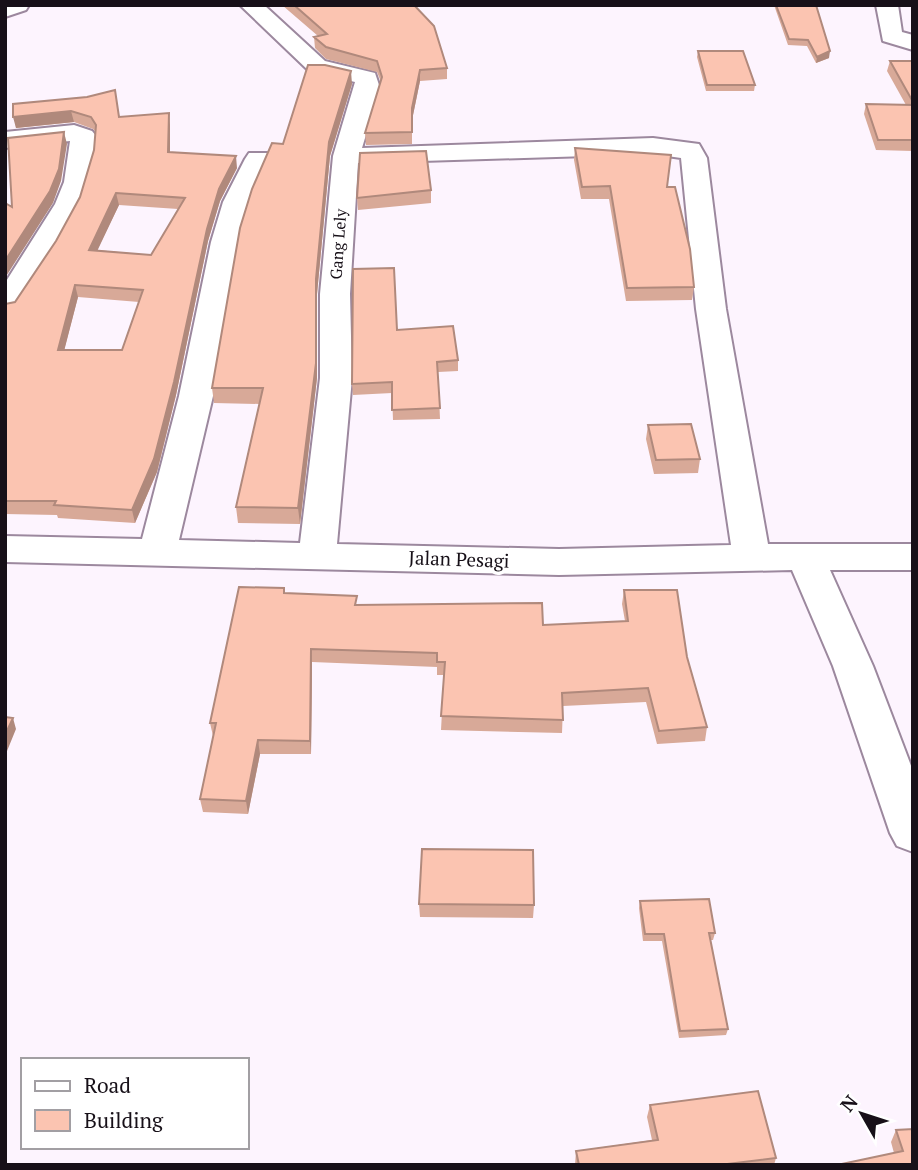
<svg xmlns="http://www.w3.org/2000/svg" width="918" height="1170" font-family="'PT Serif',serif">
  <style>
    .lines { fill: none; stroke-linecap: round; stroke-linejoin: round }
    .minor-casing { stroke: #9c889e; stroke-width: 4 }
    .minor { fill: #fff; fill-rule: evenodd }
    .wall { fill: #d8a998; fill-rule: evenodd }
    .shaded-wall { fill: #b0897c }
    .building { fill: #fbc4b1; stroke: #b0897c; stroke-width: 2; fill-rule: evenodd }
    .labels { text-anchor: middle; stroke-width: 7; stroke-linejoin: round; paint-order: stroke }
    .far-street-label { font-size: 16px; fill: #171018; stroke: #fff }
    .street-label { font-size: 19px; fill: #171018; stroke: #fff }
  </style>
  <rect width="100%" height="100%" fill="#fdf4fe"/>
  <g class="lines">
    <g class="minor-casing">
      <path id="minor" d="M 5,5 L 29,5 L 26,10 L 5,17 Z
        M 240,5 L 264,5 L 325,61 L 375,73 L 380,88 L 362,148 L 653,138 L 699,144 L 707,158 L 726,309 L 768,544 L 913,544 L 913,570 L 830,570 L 873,666 L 913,771 L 913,852 L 897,846 L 890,833 L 833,666 L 792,570 L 559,575 L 5,562 L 5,536 L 142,539 L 179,396 L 211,242 L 223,202 L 245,159 L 249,153 L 267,153 L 271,159 L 251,202 L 239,242 L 213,396 L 179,540 L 300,543 L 320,378 L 320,294 L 333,156 L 355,82 L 309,71 ZM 653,154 L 681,158 L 696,309 L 731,545 L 559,549 L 337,544 L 352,378 L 350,294 L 358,163 Z
        M 876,5 L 898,5 L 902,32 L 913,35 L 913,50 L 883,41 Z
        M 74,125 L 92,131 L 96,136 C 94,204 53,260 16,313 L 5,316 L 5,283 L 55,204 L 64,182 L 70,141 L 5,148 L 5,132 Z"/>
    </g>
    <use href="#minor" class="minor"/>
  </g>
  <path class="wall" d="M 282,5 L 414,5 L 447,68 L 447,79 L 420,81 L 412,120 L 412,144 L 366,145 L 365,133 L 381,82 L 377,72 L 326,59 L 315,48 L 314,37 L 318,36 Z
    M 774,5 L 816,5 L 829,58 L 816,63 L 807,46 L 788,45 Z
    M 698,51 L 755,85 L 754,91 L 706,91 L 697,57 Z
    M 890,61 L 913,61 L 913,151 L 876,150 L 864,114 L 866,104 L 906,105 L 887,71 Z
    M 352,84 L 330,156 L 317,294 L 317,378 L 300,524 L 238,523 L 236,507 L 260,404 L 214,403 L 212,388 L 283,144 Z
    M 13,104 L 119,117 L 170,125 L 170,152 L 237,168 L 220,201 L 208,241 L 176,395 L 157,472 L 135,523 L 58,518 L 57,515 L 5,514 L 5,304 L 15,302 L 56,241 L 80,197 L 94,150 L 96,132 L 93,129 L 74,122 L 16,128 ZM 119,205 L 178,209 L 151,255 L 97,250 ZM 78,297 L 139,302 L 122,350 L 64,350 Z
    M 575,148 L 668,187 L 694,287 L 692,300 L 626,301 L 609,199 L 581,199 L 574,160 Z
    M 431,190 L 431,203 L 358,210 L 357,198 Z
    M 397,330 L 458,360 L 458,371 L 438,372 L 440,419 L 393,420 L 392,393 L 353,395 L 352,384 Z
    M 648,425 L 700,459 L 698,473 L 654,474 L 646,439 Z
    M 624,590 L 687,657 L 707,727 L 705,741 L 657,744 L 646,702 L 563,706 L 562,733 L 441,730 L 444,675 L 437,675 L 437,667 L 312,662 L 311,754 L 260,754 L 248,814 L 203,812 L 200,799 L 213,736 L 210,723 L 285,593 L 357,605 L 543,625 L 625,621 L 622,604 Z
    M 640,901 L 715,933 L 713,940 L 710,940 L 728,1029 L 726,1035 L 679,1038 L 662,941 L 643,941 L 639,908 Z
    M 419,904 L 534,905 L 533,918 L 420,917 Z
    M 650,1105 L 776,1158 L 774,1165 L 575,1165 L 576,1151 L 652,1140 L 647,1117 Z
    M 896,1130 L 913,1165 L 894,1153 L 891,1142 Z"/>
  <path class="shaded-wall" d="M 830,51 L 829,58 L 816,63 L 817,57 Z
    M 420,70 L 420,81 L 412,120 L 412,144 L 412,108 Z
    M 351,71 L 352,84 L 330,156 L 317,294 L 317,378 L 300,524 L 298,508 L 316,279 L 329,142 Z
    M 71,111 L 74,122 L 16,128 L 13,117 Z
    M 169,113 L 170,125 L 170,164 L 168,152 Z
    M 64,132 L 67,144 L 61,181 L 53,203 L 5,278 L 5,261 Z
    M 236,156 L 237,168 L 220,201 L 208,241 L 176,395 L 157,472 L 135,523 L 132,510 L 207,229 L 219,189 Z
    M 116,193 L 119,205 L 92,262 L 89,250 Z
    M 75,285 L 78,297 L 61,363 L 58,350 Z
    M 311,649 L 312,662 L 311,754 L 310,741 Z
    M 13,718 L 16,729 L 5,756 L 5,735 Z
    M 258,740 L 260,754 L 248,814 L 246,801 Z"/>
  <path class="building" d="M 294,5 L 414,5 L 434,26 L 447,68 L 420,70 L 412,108 L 412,132 L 365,133 L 382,77 L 377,61 L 326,47 L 314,37 L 327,34 Z
    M 776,5 L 816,5 L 830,51 L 817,57 L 808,40 L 789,39 Z
    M 698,51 L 743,51 L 755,85 L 707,85 Z
    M 890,61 L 913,61 L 913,102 Z
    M 308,65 L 325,65 L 351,71 L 329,142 L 316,279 L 316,363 L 298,508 L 236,507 L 263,388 L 212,388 L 240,228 L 252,189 L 272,143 L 283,144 Z
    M 115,90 L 119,117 L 169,113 L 168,152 L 236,156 L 219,189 L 207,229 L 174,382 L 154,459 L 132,510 L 54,505 L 56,501 L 5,501 L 5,304 L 15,302 L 56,241 L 80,197 L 94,150 L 96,125 L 91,117 L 71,111 L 13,117 L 13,104 L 87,97 ZM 116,193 L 185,198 L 151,255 L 89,250 ZM 75,285 L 143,290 L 122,350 L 58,350 Z
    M 866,104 L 913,105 L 913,140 L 878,140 Z
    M 64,132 L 59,169 L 50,191 L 5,261 L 5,203 L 12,207 L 8,138 Z
    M 575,148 L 671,155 L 667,187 L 675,187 L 690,249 L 694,287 L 627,288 L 610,186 L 582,187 Z
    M 426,151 L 431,190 L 357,198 L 360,153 Z
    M 394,268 L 397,330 L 453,326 L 458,360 L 437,362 L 440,408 L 392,410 L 392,382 L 352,384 L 353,269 Z
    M 691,424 L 700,459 L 656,460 L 648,425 Z
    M 239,587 L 284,588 L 284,593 L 357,596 L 355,605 L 542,603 L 543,625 L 628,621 L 624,590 L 677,590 L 687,657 L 707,727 L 659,731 L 648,688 L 562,693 L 563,720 L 441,716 L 445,662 L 437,662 L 437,653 L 311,649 L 310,741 L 258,740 L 246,801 L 200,799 L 216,723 L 210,723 Z
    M 5,717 L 13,718 L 5,735 Z
    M 422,849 L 533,850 L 534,905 L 419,904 Z
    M 709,899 L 715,933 L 709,933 L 728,1029 L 680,1031 L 664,934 L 645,934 L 640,901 Z
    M 758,1091 L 776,1158 L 719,1165 L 579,1165 L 576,1151 L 658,1140 L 650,1105 Z
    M 913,1129 L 913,1165 L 837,1165 L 903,1151 L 896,1130 Z"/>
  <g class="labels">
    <g class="far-street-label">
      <text transform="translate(338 244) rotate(-86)" y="6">Gang Lely</text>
    </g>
    <g class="street-label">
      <text transform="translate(459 559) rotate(2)" y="7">Jalan Pesagi</text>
    </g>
  </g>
  <rect width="918" height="1170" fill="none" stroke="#171018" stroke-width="14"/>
  <rect x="21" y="1058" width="228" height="91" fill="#ffffff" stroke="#a29fa3" stroke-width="2"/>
  <rect x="35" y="1081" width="35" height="10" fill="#ffffff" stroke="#a29fa3" stroke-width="2"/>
  <text x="84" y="1093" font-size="21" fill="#171018">Road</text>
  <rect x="35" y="1110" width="35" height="21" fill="#fbc4b1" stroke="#a29fa3" stroke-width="2"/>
  <text x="84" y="1128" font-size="21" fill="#171018">Building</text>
  <g transform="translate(862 1114) rotate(309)" stroke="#ffffff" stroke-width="5" paint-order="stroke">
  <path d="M0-5L12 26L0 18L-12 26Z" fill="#171018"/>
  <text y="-10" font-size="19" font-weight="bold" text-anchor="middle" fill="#171018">N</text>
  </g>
</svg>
